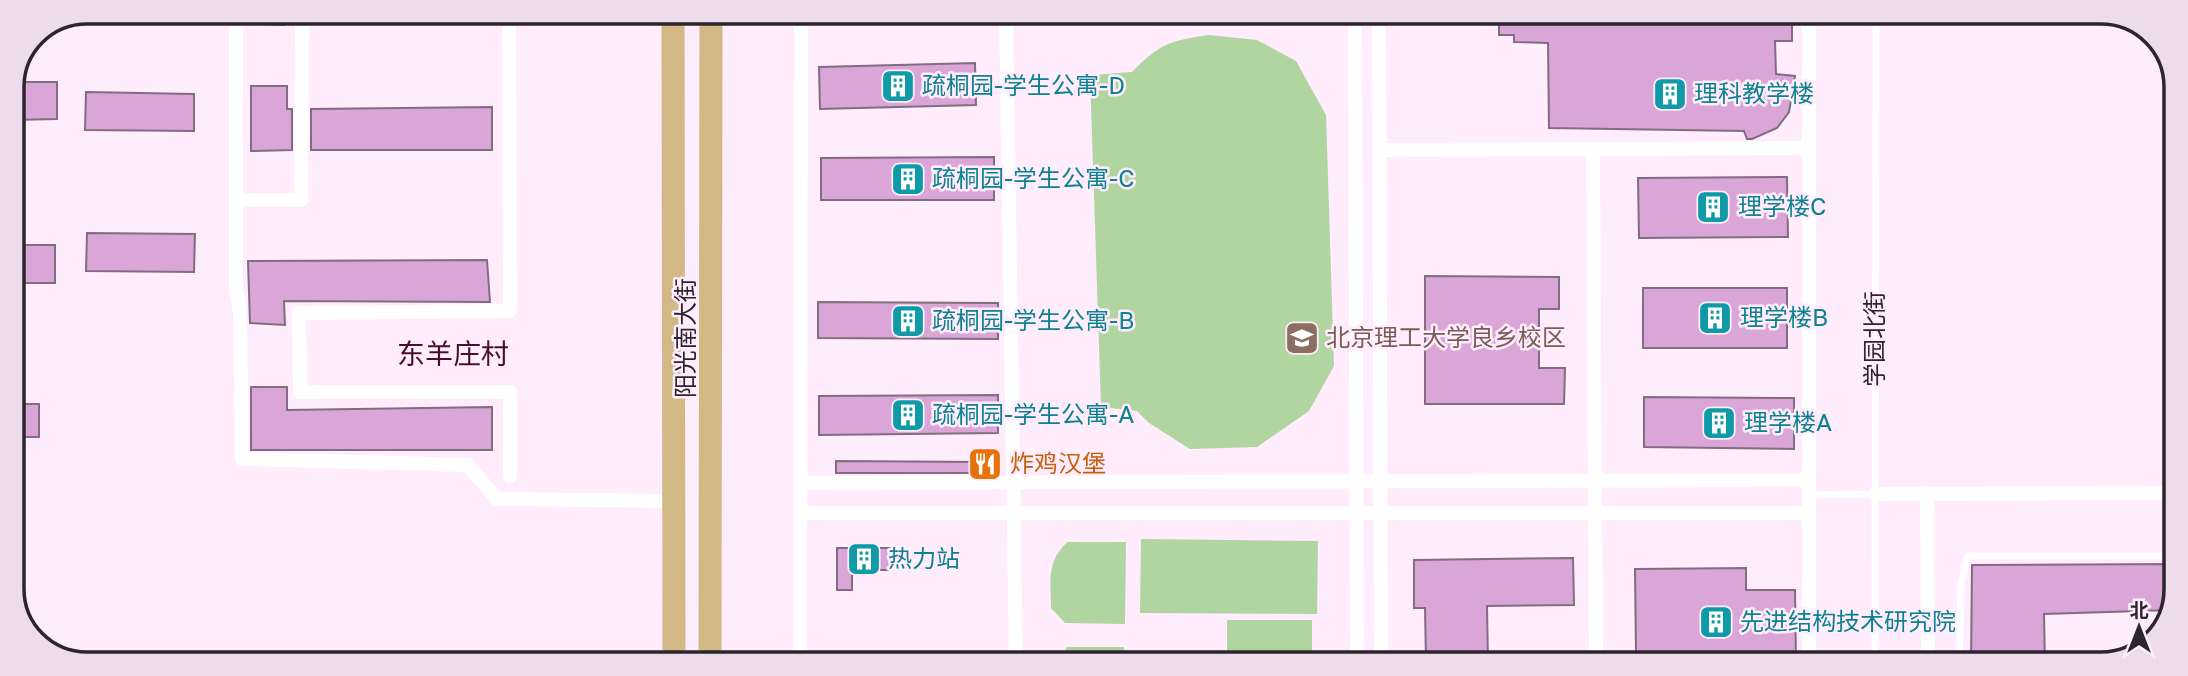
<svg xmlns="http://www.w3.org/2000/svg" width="2188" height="676" font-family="'Golos Text','Noto Sans SC',sans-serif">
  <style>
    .green { fill: #b1d5a0 }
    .building { fill: #daa5d7; stroke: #816d80; stroke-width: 2 }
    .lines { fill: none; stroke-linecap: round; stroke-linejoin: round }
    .lane { stroke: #fff; stroke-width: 7 }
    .street { stroke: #fff; stroke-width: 14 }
    .primary { stroke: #d1b885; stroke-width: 23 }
    .labels { text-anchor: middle; stroke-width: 5; stroke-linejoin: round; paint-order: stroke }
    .culture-label { font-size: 24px; fill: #0d838f; stroke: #ffecfd; text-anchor: start }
    .street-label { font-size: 24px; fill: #2d252d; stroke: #ffecfd }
    .education-label { font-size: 24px; fill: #785e54; stroke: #ffecfd; text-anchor: start }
    .food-label { font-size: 24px; fill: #c56008; stroke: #ffecfd; text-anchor: start }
    .quarter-label { font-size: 28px; fill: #4a0d32; stroke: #ffecfd }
    .rim { fill: none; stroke: #2d252d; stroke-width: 3.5 }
  </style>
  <rect width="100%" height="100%" fill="#ffecfd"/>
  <path class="green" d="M 1209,35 L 1257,40 L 1296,61 L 1326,115 L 1334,366 L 1309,411 L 1257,447 L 1190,449 L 1149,423 L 1137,411 L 1101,407 L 1090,75 L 1132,72 C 1161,43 1169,41 1209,35 Z
    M 1141,539 L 1318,541 L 1317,614 L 1140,613 Z
    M 1068,542 L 1126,542 L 1125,624 L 1065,623 L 1051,608 C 1051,582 1046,560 1068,542 Z
    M 1227,620 L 1312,620 L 1312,663 L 1227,663 Z
    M 1066,647 L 1124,647 L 1124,662 L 1065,662 Z
    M 1174,651 L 1216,651 L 1216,663 L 1174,663 Z"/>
  <path class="building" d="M 246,12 L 284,13 L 284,25 L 246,23 Z
    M 1499,14 L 1792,15 L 1792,41 L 1775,41 L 1776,74 L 1795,76 L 1789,112 L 1777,128 L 1752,139 L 1747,139 L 1744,131 L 1549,128 L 1548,43 L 1514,42 L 1514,35 L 1499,35 Z
    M 975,63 L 976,105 L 820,109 L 819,67 Z
    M 14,82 L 57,82 L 57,119 L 12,120 Z
    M 251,86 L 287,86 L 287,109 L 292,109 L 292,150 L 251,151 Z
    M 86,92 L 194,94 L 194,131 L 85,130 Z
    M 492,107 L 492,150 L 311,150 L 311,109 Z
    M 994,157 L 994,200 L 821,200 L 821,158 Z
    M 1787,177 L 1788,237 L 1639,238 L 1638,178 Z
    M 87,233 L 195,234 L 194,272 L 86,271 Z
    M 12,245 L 55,245 L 55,283 L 12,283 Z
    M 487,260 L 490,302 L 284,301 L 285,325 L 250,323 L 248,261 Z
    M 1425,276 L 1559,277 L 1559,309 L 1539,309 L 1539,368 L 1565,368 L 1564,404 L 1425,404 Z
    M 1643,288 L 1787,288 L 1787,348 L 1643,348 Z
    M 818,302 L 998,303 L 998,339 L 818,338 Z
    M 251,387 L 287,387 L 287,410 L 492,407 L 492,450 L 251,450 Z
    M 998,395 L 998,433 L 819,435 L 819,396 Z
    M 1644,397 L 1794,398 L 1794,449 L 1644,447 Z
    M 12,404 L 39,404 L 39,437 L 12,437 Z
    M 836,461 L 981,462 L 981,473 L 836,473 Z
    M 837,548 L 891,548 L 891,570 L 852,570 L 852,590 L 837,590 Z
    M 1573,558 L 1574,605 L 1487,606 L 1488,663 L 1426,663 L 1425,608 L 1414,608 L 1414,560 Z
    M 2173,564 L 2172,610 L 2044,614 L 2045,664 L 1971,664 L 1972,565 Z
    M 1746,568 L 1746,590 L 1795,590 L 1796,663 L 1746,663 L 1746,653 L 1636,654 L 1635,569 Z"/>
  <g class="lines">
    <path class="lane" d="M 1809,495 L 1875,494
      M 1929,658 L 1959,659
      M 1875,663 L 1876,15
      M 1959,664 L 1961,584 L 1968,556 L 2173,556"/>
    <path class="street" d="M 236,12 L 236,288 L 240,314 L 242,459 L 468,465 L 497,499 L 674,501
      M 1006,13 L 1016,662
      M 1355,14 L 1357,663
      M 1379,14 L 1381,663
      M 1809,15 L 1809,663
      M 1593,149 L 1596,663
      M 1381,150 L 1809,148
      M 236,200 L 301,200 L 302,16 L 509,13 L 510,311 L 299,313 L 300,392 L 510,392 L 510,476
      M 800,483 L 1808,480
      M 1927,493 L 1928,664
      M 1875,494 L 2174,493
      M 800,513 L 1809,513
      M 800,662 L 801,13"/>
    <path class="primary" d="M 673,13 L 674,662
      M 710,662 L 711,13"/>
  </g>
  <defs>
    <g id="building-square" transform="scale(1.75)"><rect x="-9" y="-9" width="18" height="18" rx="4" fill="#0f9aa8" stroke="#ffecfd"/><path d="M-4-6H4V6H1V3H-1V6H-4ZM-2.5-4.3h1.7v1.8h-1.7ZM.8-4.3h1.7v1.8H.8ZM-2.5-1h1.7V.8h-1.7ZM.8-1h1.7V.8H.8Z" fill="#fff"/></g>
    <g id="university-square" transform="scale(1.75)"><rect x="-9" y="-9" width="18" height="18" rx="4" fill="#8d6e63" stroke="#ffecfd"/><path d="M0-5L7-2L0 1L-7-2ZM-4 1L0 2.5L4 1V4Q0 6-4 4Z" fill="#fff"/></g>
    <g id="restaurant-square" transform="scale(1.75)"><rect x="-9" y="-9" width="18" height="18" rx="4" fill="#e8710a" stroke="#ffecfd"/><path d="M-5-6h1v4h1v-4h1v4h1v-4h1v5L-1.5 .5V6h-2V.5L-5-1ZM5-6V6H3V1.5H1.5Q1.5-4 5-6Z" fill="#fff"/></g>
  </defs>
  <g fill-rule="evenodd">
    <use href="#building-square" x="898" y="86"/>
    <use href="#building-square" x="1670" y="94"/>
    <use href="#building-square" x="908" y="179"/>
    <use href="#building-square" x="1713" y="207"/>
    <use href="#building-square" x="1715" y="318"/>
    <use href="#building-square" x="908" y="321"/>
    <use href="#university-square" x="1302" y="338"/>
    <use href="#building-square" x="908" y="415"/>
    <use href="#building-square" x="1719" y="423"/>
    <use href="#restaurant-square" x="985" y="464"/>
    <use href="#building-square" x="864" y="559"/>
    <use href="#building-square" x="1716" y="622"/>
  </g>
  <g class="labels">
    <g class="culture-label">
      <text x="922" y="94">疏桐园-学生公寓-D</text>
      <text x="1694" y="102">理科教学楼</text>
      <text x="932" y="187">疏桐园-学生公寓-C</text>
      <text x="1738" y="215">理学楼C</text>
      <text x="1740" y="326">理学楼B</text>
      <text x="932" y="329">疏桐园-学生公寓-B</text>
      <text x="932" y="423">疏桐园-学生公寓-A</text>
      <text x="1744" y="431">理学楼A</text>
      <text x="888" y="567">热力站</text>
      <text x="1740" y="630">先进结构技术研究院</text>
    </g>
    <g class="street-label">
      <text transform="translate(686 338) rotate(-90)" y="8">阳光南大街</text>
      <text transform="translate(1875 339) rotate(-90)" y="8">学园北街</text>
    </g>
    <g class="education-label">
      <text x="1326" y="346">北京理工大学良乡校区</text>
    </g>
    <g class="food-label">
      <text x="1010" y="472">炸鸡汉堡</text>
    </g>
    <g class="quarter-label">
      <text x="453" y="364">东羊庄村</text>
    </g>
  </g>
  <path d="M0 0H2188V676H0ZM87 24H2101A63 63 0 0 1 2164 87V589A63 63 0 0 1 2101 652H87A63 63 0 0 1 24 589V87A63 63 0 0 1 87 24Z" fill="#eedcec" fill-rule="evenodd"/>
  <path class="rim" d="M87 24H2101A63 63 0 0 1 2164 87V589A63 63 0 0 1 2101 652H87A63 63 0 0 1 24 589V87A63 63 0 0 1 87 24Z"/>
  <g transform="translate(2139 627)" stroke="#ffecfd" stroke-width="5" paint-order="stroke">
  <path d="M0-5L12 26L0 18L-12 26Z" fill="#2d252d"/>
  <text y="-10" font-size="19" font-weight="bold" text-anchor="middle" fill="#2d252d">北</text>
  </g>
</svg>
